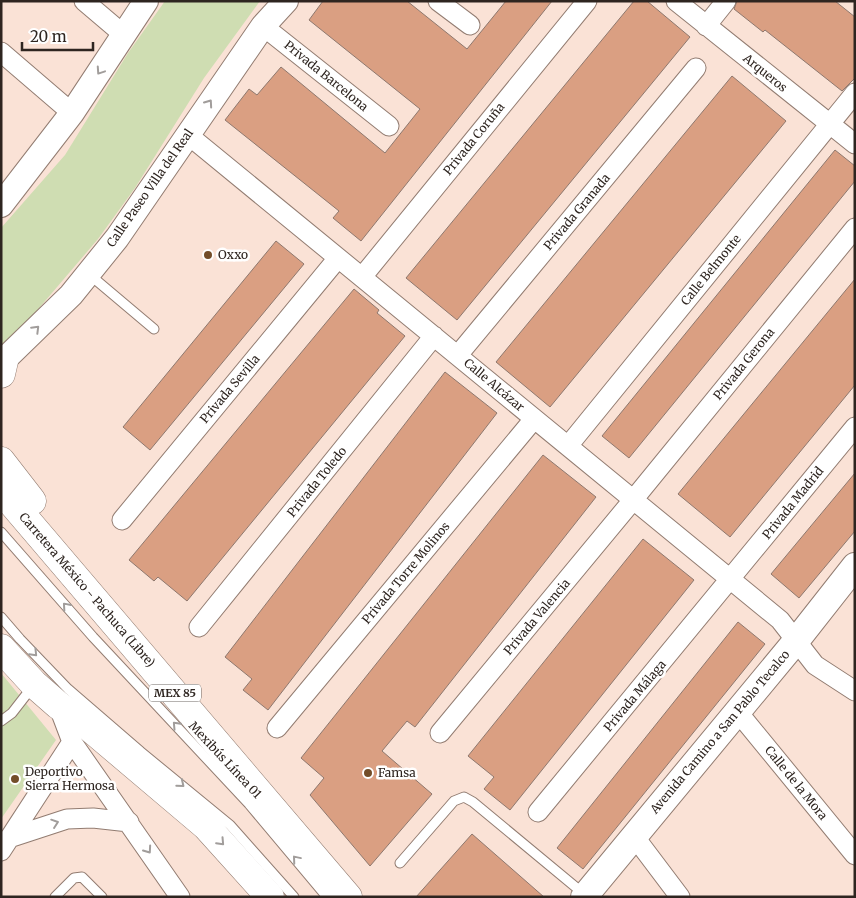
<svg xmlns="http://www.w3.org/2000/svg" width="856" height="898" font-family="Merriweather,serif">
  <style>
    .green { fill: #cfddb2 }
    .building { fill: #da9f82; stroke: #8e786e }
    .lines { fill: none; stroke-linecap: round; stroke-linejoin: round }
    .service-casing { stroke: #927c71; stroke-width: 11 }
    .minor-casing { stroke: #927c71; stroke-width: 21 }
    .tertiary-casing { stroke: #927c71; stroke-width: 26 }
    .secondary-casing { stroke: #927c71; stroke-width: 28 }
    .primary-casing { stroke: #927c71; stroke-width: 29 }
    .service { stroke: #fff; stroke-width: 9 }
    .minor { stroke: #fff; stroke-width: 19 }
    .tertiary { stroke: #fff; stroke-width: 24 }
    .secondary { stroke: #fff; stroke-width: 26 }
    .primary { stroke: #fff; stroke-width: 28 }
    .oneway { stroke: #a19d9b }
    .poi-dot { fill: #734d29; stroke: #fff; stroke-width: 2 }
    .labels { text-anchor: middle; stroke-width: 5; stroke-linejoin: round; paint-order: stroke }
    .shield { fill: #fff; stroke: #6d6663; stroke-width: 1 }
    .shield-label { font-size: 11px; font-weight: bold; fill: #2e2520 }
    .street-label { font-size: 12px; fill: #2e2520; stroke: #fff }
    .poi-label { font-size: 12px; fill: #2e2520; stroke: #fff; text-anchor: start }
  </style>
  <rect width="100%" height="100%" fill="#fae2d6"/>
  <path class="green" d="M 165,1 L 260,1 L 204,78 L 135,188 L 98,239 L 17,334 L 1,350 L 1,228 L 65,155 L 128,53 Z
    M 1,673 L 56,740 L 1,819 Z"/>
  <path class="building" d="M 323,1 L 407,1 L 467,49 L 506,1 L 552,1 L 361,241 L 333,218 L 339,211 L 225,120 L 249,89 L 257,95 L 281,67 L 385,153 L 420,109 L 309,20 Z
    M 634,1 L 647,1 L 690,37 L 457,320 L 406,278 Z
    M 737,1 L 835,1 L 855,17 L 855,78 L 842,91 L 765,30 L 763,32 L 734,9 Z
    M 732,76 L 786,121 L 550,407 L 496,362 Z
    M 835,150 L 855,166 L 855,181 L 629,458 L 602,436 Z
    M 276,241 L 304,264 L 150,450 L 123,427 Z
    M 855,279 L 855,385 L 730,537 L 678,494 Z
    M 354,289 L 379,310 L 377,313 L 405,336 L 187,601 L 158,577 L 154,581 L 129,560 Z
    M 445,372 L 497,413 L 268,710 L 243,690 L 252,679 L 225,657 Z
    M 543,455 L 596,497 L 415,727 L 407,721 L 382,751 L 432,794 L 370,866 L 310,795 L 324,778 L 301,758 Z
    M 855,473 L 855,531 L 799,598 L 771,574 Z
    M 643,539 L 694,580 L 510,810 L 484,789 L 494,777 L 468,756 Z
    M 738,622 L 765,644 L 583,869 L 557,848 Z
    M 472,834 L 544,897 L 416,897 Z"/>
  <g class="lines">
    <g class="service-casing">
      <path id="service" d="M 90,275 L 154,329
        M 1,532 L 93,637 L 249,804 L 327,897
        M 1,617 L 20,639 L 68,689 L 141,752 L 230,825 L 294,897
        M 1,721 L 12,713 L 33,686
        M 400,863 L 454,801 L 464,797 L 473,802 L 584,894
        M 55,897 L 74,878 L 82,877 L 102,897"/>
    </g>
    <g class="minor-casing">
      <path id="minor" d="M 84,1 L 124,35
        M 438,1 L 470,25
        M 676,1 L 855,144
        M 263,26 L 389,126
        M 706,26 L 726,1
        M 1,52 L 72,113
        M 187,134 L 780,620 L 815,665 L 855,691
        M 362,277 L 587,1
        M 458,355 L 696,68
        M 568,446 L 855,93
        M 122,520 L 338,258
        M 199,627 L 434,336
        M 58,705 L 72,742 L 180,897
        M 737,711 L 855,855
        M 277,728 L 534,419
        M 440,733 L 633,500 L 855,228
        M 538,812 L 855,427
        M 634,836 L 680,897
        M 9,838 L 67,819 L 93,818 L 129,822
        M 1,851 L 72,742"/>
    </g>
    <g class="tertiary-casing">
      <path id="tertiary" d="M 1,205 L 72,113 L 146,1
        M 1,363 L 71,295 L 117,238 L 263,26 L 286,1"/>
    </g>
    <g class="secondary-casing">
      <path id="secondary" d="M 584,897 L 796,641 L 855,566"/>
    </g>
    <g class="primary-casing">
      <path id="primary" d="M 1,374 L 4,361
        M 1,461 L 32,501
        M 1,490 L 348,897
        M 1,648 L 34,684 L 58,705 L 89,727 L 206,826 L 270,897"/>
    </g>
    <use href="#service" class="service"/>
    <use href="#minor" class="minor"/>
    <use href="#tertiary" class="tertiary"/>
    <use href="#secondary" class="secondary"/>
    <use href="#primary" class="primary"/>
  </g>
  <defs><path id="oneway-chevron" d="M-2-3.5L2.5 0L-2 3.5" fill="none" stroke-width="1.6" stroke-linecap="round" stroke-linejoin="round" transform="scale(1.25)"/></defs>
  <g class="oneway">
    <use href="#oneway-chevron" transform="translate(100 71) rotate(124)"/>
    <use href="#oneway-chevron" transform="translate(209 103) rotate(-55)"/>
    <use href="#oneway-chevron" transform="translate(36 329) rotate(-45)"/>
    <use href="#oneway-chevron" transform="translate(66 606) rotate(-131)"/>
    <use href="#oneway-chevron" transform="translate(34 653) rotate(46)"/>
    <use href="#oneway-chevron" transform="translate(176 725) rotate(-133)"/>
    <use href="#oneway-chevron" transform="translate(181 784) rotate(39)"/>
    <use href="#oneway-chevron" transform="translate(55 823) rotate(-19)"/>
    <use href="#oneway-chevron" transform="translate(221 842) rotate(47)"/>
    <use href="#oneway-chevron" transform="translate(148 850) rotate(55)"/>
    <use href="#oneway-chevron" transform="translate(296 859) rotate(-130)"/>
  </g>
  <g class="poi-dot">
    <circle cx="208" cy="255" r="5"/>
    <circle cx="368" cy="773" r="5"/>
    <circle cx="15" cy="779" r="5"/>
  </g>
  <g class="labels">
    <rect class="shield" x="149" y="684.5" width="52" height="17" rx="4"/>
    <g class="shield-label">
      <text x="175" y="697">MEX 85</text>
    </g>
    <g class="street-label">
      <text transform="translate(765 73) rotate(39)" y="4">Arqueros</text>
      <text transform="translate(326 76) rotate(39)" y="4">Privada Barcelona</text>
      <text transform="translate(474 139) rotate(-51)" y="4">Privada Coruña</text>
      <text transform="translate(150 188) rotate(-55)" y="4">Calle Paseo Villa del Real</text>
      <text transform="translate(577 212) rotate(-50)" y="4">Privada Granada</text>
      <text transform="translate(711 270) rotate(-51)" y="4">Calle Belmonte</text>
      <text transform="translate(744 364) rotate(-51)" y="4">Privada Gerona</text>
      <text transform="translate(494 385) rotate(40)" y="4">Calle Alcázar</text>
      <text transform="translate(230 389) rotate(-50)" y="4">Privada Sevilla</text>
      <text transform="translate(317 482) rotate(-51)" y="4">Privada Toledo</text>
      <text transform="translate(793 503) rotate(-51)" y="4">Privada Madrid</text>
      <text transform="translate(406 573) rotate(-50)" y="4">Privada Torre Molinos</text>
      <text transform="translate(87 590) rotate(49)" y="4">Carretera México - Pachuca (Libre)</text>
      <text transform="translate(537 617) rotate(-50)" y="4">Privada Valencia</text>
      <text transform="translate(635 696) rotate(-50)" y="4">Privada Málaga</text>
      <text transform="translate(720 732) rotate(-50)" y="4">Avenida Camino a San Pablo Tecalco</text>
      <text transform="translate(225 760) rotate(47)" y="4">Mexibús Línea 01</text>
      <text transform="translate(796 783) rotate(51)" y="4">Calle de la Mora</text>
    </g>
    <g class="poi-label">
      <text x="218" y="259">Oxxo</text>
      <text x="25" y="776">Deportivo<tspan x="25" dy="14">Sierra Hermosa</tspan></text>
      <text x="378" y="777">Famsa</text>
    </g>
  </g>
  <rect width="856" height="898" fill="none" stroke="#2e2520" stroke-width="5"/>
  <path d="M22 42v8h71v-8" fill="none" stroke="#2e2520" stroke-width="2.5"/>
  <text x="30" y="42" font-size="15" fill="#2e2520" stroke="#ffffff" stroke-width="4" paint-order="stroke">20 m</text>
</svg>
